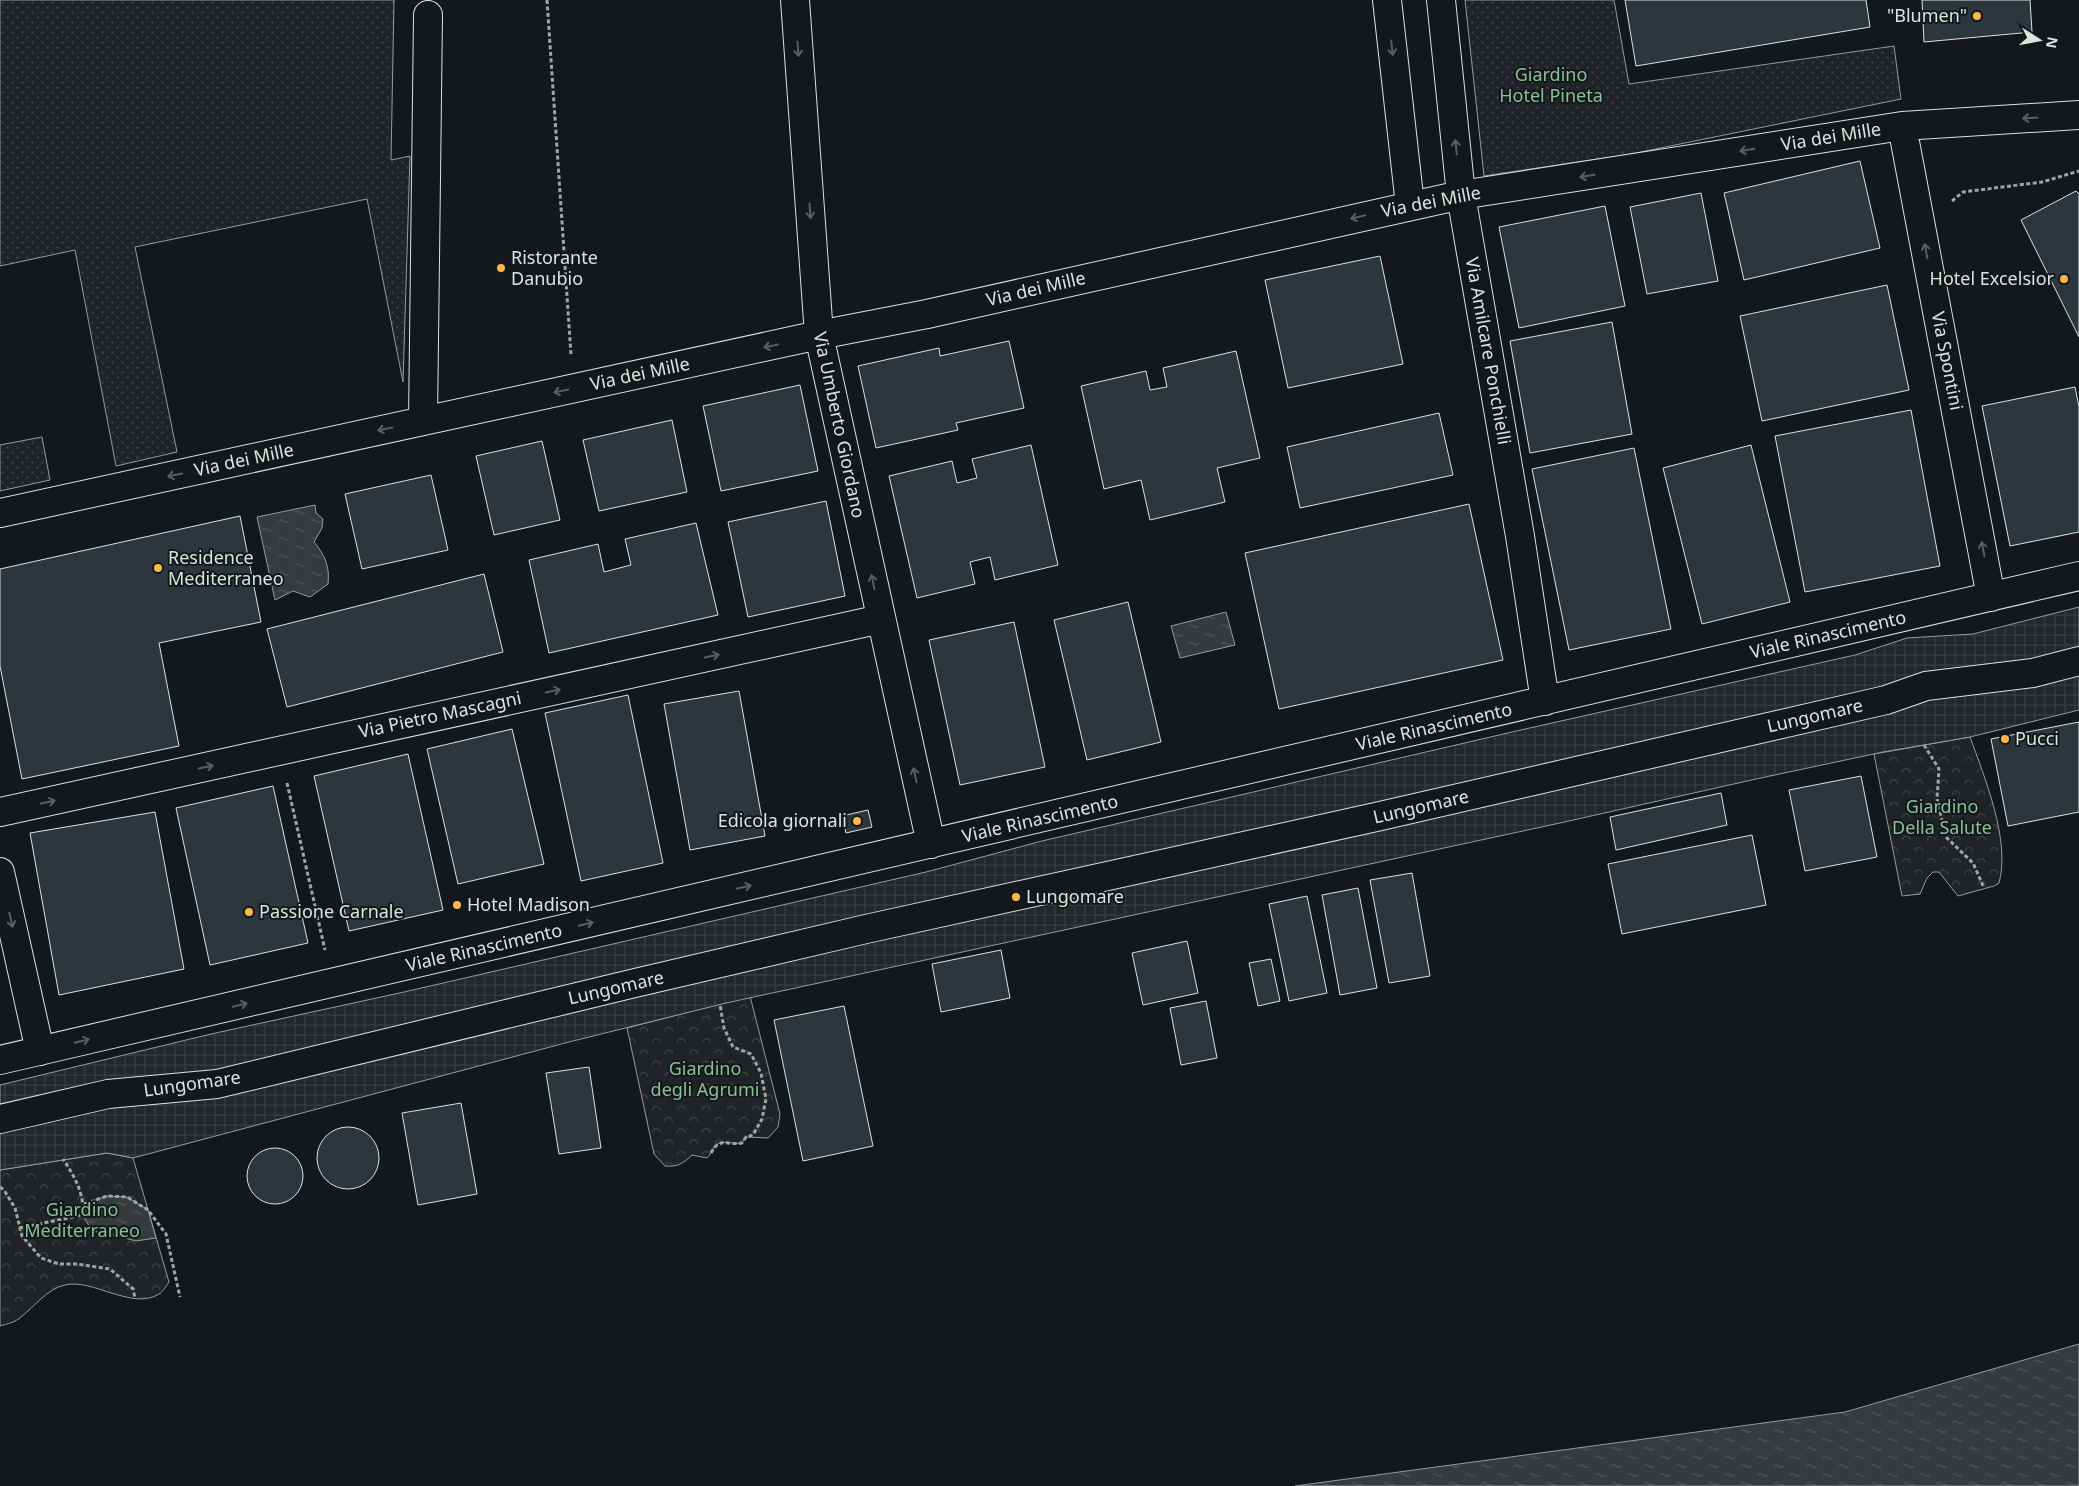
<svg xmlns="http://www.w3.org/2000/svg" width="2079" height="1486" font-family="'Noto Sans',sans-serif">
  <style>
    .grass { fill: url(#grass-dots); stroke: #939e99 }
    .forest { fill: url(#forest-crowns); stroke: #939e99 }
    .plaza { fill: url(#plaza-grid); stroke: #939e99 }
    .water { fill: url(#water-ripples); stroke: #939e99 }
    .building { fill: #2c363c; stroke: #d8e6dc }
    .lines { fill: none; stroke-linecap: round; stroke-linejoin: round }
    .minor-casing { stroke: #d8e6dc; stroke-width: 30 }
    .path { stroke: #9da8a2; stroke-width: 3; stroke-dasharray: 4 2.5; stroke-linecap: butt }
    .minor { stroke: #14181c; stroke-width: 28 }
    .oneway { stroke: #59605f }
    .poi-dot { fill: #ffb74d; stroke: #14181c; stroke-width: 2 }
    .labels { text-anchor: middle; stroke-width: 4; stroke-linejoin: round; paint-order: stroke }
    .poi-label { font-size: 18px; fill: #d8e6dc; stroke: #14181c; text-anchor: start }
    .park-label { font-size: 18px; fill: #8ac095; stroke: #14181c }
    .street-label { font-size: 18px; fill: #d8e6dc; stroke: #14181c }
  </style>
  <defs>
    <pattern id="grass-dots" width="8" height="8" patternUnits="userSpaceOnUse" patternTransform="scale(1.25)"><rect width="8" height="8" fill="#202428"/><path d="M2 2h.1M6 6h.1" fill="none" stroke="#404447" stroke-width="1.8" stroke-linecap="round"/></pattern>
    <pattern id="forest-crowns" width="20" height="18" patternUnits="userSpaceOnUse" patternTransform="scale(1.25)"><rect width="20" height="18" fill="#202428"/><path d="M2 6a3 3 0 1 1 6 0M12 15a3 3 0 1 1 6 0" fill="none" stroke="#404447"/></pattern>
    <pattern id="plaza-grid" width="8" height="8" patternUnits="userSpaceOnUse" patternTransform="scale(1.25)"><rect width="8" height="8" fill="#24282b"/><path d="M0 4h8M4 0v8" fill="none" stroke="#393d3f"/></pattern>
    <pattern id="water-ripples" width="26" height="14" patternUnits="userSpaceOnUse" patternTransform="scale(1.25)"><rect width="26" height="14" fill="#363b3e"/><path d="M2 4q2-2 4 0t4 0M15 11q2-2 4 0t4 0" fill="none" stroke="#525759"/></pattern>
  </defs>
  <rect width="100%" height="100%" fill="#14181c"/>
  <path class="grass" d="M 0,0 L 394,0 L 391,160 L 410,156 L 403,382 L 367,199 L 135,247 L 177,452 L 116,466 L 75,250 L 0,266 Z
    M 1465,0 L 1614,0 L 1629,84 L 1894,46 L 1901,99 L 1631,154 L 1484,176 Z
    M 42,437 L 50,480 L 0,491 L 0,445 Z"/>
  <path class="forest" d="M 1970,737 C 1984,776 2011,841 1999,883 L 1994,886 L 1958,896 L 1939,872 L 1933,872 L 1927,878 L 1920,894 L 1902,896 L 1874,754 Z
    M 750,996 L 780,1114 L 778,1127 L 768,1138 L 746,1137 L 742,1143 C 733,1145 722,1138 714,1147 C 712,1151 711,1154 707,1158 L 692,1155 C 683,1164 677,1167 665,1166 L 654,1154 L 627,1028 Z
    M 107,1153 L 133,1158 L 169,1282 C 166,1286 163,1292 159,1294 C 133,1311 92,1278 65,1285 C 47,1289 35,1306 21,1317 C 16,1322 7,1324 0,1326 L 0,1170 Z"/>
  <path class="plaza" d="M 2079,607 L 2079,710 L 1970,737 L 1883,752 L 1756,779 L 1560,823 L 726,1003 L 569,1042 L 133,1158 L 107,1153 L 0,1170 L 0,1085 L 211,1034 L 404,992 L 926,872 L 1042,841 L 1512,732 L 1855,655 L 1907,638 L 1973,634 Z"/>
  <path class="water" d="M 315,505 L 316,513 L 323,519 L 322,528 L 314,542 C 325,555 330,567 328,584 L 310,597 L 293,591 L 275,600 L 257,517 Z
    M 1226,612 L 1235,645 L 1180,658 L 1171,626 Z
    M 107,1196 L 127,1197 L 148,1210 L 156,1238 L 136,1241 L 106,1233 L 92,1231 L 83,1215 L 84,1204 Z
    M 2079,1344 L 2079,1486 L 1295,1486 L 1845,1412 Z"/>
  <path class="building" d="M 1625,0 L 1866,0 L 1870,27 L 1636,66 Z
    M 1922,0 L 2030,0 L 2032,32 L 1924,42 Z
    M 1860,161 L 1880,248 L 1744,280 L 1724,193 Z
    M 2076,191 L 2079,194 L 2079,337 L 2021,220 Z
    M 1701,193 L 1718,281 L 1647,294 L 1630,207 Z
    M 1605,206 L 1625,306 L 1519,328 L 1499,227 Z
    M 1380,256 L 1403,364 L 1288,388 L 1265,280 Z
    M 1887,285 L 1909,390 L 1762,421 L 1740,316 Z
    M 1612,322 L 1632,434 L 1530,453 L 1510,341 Z
    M 1009,341 L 1024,408 L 956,423 L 958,430 L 876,448 L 858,366 L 939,348 L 940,356 Z
    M 1236,351 L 1260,458 L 1217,468 L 1225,502 L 1150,520 L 1141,480 L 1104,489 L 1081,386 L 1146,371 L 1150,390 L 1167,387 L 1163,368 Z
    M 800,385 L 818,471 L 721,491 L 703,406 Z
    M 2075,387 L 2079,407 L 2079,532 L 2010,546 L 1982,406 Z
    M 1911,410 L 1940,566 L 1805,592 L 1775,436 Z
    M 1439,413 L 1453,475 L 1300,508 L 1287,447 Z
    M 672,420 L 687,492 L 599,511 L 583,440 Z
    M 542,441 L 560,520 L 494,535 L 476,456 Z
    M 1031,445 L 1058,565 L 995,580 L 990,557 L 970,562 L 975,584 L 917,598 L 889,476 L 952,461 L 957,483 L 977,478 L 972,459 Z
    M 1751,445 L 1790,602 L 1702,624 L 1663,468 Z
    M 1634,448 L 1671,629 L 1569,650 L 1532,469 Z
    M 431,475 L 448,550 L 362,569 L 345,494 Z
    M 826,501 L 845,596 L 748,617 L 728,522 Z
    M 1469,504 L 1503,660 L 1279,709 L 1245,553 Z
    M 240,516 L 261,622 L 159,643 L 179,746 L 22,779 L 0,666 L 0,569 Z
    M 696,523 L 718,615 L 549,653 L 529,560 L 598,544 L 604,572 L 631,565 L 625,539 Z
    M 484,574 L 503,652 L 287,707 L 267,629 Z
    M 1128,602 L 1161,742 L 1087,760 L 1054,620 Z
    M 1014,622 L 1045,767 L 960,785 L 929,640 Z
    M 739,691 L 765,836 L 690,850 L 664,704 Z
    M 628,695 L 663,863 L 581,881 L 545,713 Z
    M 2079,722 L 2079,812 L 2008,826 L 1991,739 Z
    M 512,729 L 544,864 L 458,884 L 427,749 Z
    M 408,754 L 443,910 L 349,931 L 314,776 Z
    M 1861,776 L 1877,857 L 1805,871 L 1789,790 Z
    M 273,786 L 308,943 L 210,965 L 176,808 Z
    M 1721,793 L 1727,825 L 1616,850 L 1610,817 Z
    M 868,810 L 872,827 L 846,833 L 842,816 Z
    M 155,812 L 184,969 L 59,995 L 30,833 Z
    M 1752,835 L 1766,905 L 1622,934 L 1608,864 Z
    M 1412,873 L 1430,976 L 1389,983 L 1370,880 Z
    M 1358,888 L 1377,988 L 1340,995 L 1322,895 Z
    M 1307,896 L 1327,993 L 1289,1001 L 1269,904 Z
    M 1187,941 L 1198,993 L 1143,1005 L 1132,953 Z
    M 1001,950 L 1010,998 L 941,1012 L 932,964 Z
    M 1271,959 L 1280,1001 L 1258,1006 L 1249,963 Z
    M 1206,1001 L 1217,1058 L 1181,1065 L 1170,1008 Z
    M 844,1006 L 873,1146 L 803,1161 L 774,1020 Z
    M 589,1067 L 601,1148 L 559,1154 L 546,1073 Z
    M 461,1103 L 477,1194 L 418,1205 L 402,1113 Z
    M317 1158a31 31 0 1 1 62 0a31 31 0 1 1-62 0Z
    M247 1176a28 28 0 1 1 56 0a28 28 0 1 1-56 0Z"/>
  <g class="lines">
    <g class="minor-casing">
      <path id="minor" d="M 795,0 L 819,335 L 931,844
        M 1387,0 L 1410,205
        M 1441,0 L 1461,195 L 1520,536 L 1545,701
        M 1902,126 L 1991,597
        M 423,421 L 428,15
        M 0,513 L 819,335 L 927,314 L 1461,195 L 1902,126 L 2079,115
        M 0,812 L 881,619
        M 0,872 L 40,1051
        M 0,1060 L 2079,576
        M 0,1119 L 108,1094 L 217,1084 L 635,983 L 866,929 L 1376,817 L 1886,700 L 1926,686 L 2033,673 L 2079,661"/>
    </g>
    <path class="path" d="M 547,0 L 571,355
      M 1952,201 L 1963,192 L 2042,182 L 2079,171
      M 1924,745 L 1939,769 L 1937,799 L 1946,837 L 1973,863 L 1984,888
      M 287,783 L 325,950
      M 711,1153 C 720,1136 728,1146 742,1143 L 746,1137 L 753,1135 L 762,1119 L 766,1099 L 761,1073 L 751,1054 L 733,1047 L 724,1028 L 720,1005
      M 0,1187 L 4,1190 L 15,1208 L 22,1236 L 41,1258 L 59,1264 L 77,1264 L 110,1269 L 133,1289 L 135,1298
      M 84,1204 L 107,1196 L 127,1197 L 148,1210 L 166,1234 L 180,1297
      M 19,1228 L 83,1215 C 84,1193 75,1177 63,1159"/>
    <use href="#minor" class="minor"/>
  </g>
  <defs><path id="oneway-shaft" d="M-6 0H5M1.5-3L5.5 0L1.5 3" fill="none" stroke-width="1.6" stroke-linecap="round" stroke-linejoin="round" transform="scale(1.25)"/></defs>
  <g class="oneway">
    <use href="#oneway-shaft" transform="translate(1392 48) rotate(84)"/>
    <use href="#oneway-shaft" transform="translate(798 49) rotate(86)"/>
    <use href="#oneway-shaft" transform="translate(2030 118) rotate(177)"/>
    <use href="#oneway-shaft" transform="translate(1456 147) rotate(-96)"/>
    <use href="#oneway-shaft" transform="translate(1747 150) rotate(171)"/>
    <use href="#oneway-shaft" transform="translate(1587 176) rotate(171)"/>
    <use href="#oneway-shaft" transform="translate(810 211) rotate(86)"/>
    <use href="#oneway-shaft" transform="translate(1358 217) rotate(167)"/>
    <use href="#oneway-shaft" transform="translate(1926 251) rotate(-101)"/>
    <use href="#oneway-shaft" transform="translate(771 346) rotate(168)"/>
    <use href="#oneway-shaft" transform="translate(561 391) rotate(168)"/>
    <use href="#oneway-shaft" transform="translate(385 429) rotate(168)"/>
    <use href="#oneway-shaft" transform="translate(175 475) rotate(168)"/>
    <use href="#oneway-shaft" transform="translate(1983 549) rotate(-101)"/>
    <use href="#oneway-shaft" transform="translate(873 582) rotate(-102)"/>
    <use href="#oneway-shaft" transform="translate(712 656) rotate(-12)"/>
    <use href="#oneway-shaft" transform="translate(553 691) rotate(-12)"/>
    <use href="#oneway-shaft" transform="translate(206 767) rotate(-12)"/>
    <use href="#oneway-shaft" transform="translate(915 775) rotate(-102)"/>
    <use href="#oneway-shaft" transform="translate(48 802) rotate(-12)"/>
    <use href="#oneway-shaft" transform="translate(744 887) rotate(-13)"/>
    <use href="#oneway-shaft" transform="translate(11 920) rotate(77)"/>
    <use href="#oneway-shaft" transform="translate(586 924) rotate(-13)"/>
    <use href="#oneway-shaft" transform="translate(240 1005) rotate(-13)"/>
    <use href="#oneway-shaft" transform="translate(82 1041) rotate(-13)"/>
  </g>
  <g class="poi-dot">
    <circle cx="1977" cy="16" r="5"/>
    <circle cx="501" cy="268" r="5"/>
    <circle cx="2064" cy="279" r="5"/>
    <circle cx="158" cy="568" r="5"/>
    <circle cx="2005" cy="739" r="5"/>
    <circle cx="857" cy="821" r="5"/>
    <circle cx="1016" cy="897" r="5"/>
    <circle cx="457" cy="905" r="5"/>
    <circle cx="249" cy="912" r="5"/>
  </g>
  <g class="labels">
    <g class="poi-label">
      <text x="1967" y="22" text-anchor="end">"Blumen"</text>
      <text x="511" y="264">Ristorante<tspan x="511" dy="21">Danubio</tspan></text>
      <text x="2054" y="285" text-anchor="end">Hotel Excelsior</text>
      <text x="168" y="564">Residence<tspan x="168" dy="21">Mediterraneo</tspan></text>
      <text x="2015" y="745">Pucci</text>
      <text x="847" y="827" text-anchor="end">Edicola giornali</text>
      <text x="1026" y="903">Lungomare</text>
      <text x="467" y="911">Hotel Madison</text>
      <text x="259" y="918">Passione Carnale</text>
    </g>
    <g class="park-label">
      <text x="1551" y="81">Giardino<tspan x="1551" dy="21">Hotel Pineta</tspan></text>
      <text x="1942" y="813">Giardino<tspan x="1942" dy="21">Della Salute</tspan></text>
      <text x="705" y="1075">Giardino<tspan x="705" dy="21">degli Agrumi</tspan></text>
      <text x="82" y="1216">Giardino<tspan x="82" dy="21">Mediterraneo</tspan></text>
    </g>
    <g class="street-label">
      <text transform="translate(1831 137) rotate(-9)" y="6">Via dei Mille</text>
      <text transform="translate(1431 202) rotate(-11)" y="6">Via dei Mille</text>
      <text transform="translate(1036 289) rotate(-13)" y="6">Via dei Mille</text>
      <text transform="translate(1488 351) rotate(80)" y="6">Via Amilcare Ponchielli</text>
      <text transform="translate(1947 361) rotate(79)" y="6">Via Spontini</text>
      <text transform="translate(640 374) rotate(-12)" y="6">Via dei Mille</text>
      <text transform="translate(839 425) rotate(78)" y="6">Via Umberto Giordano</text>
      <text transform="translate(244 460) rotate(-12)" y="6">Via dei Mille</text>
      <text transform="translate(1828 635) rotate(-13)" y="6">Viale Rinascimento</text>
      <text transform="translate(440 715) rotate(-12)" y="6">Via Pietro Mascagni</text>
      <text transform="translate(1815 716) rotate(-13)" y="6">Lungomare</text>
      <text transform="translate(1434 727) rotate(-13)" y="6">Viale Rinascimento</text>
      <text transform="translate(1421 807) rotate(-13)" y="6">Lungomare</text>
      <text transform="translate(1040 819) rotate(-13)" y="6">Viale Rinascimento</text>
      <text transform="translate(484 948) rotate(-13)" y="6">Viale Rinascimento</text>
      <text transform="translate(616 988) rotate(-13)" y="6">Lungomare</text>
      <text transform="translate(192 1084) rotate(-8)" y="6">Lungomare</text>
    </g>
  </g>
  <g transform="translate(2039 40) rotate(101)" stroke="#14181c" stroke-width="4" paint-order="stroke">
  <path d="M0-4L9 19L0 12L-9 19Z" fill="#d8e6dc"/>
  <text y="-8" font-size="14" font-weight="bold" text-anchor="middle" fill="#d8e6dc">N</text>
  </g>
</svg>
